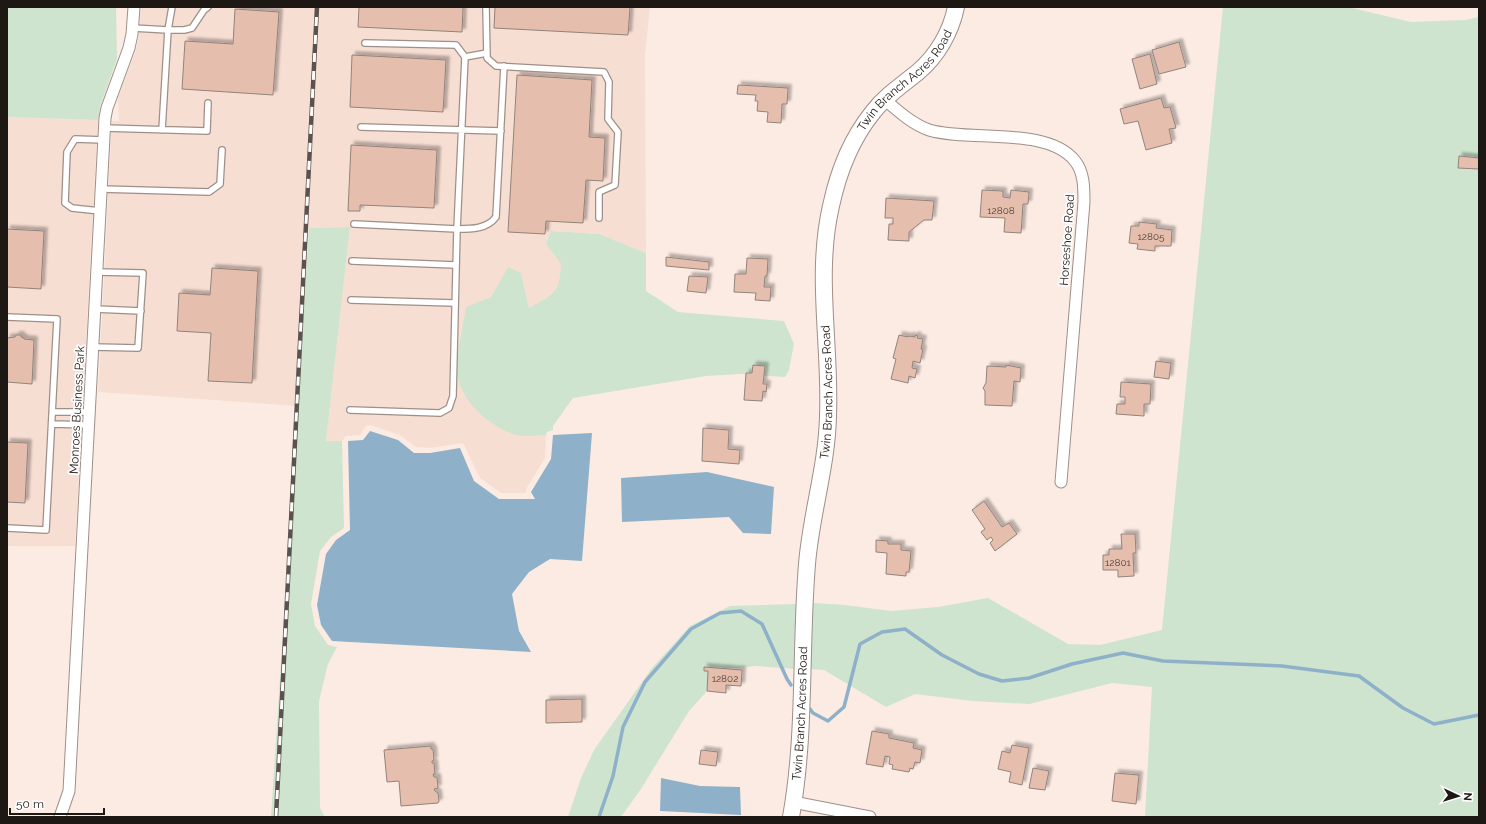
<svg xmlns="http://www.w3.org/2000/svg" width="1486" height="824" font-family="Raleway,sans-serif">
  <style>
    .built { fill: #f7ded3 }
    .green { fill: #cee4cf }
    .water { fill: #8eb1c9 }
    .lines { fill: none; stroke-linecap: round; stroke-linejoin: round }
    .stream { stroke: #8eb1c9; stroke-width: 3.5 }
    .building { fill: #e6bead; stroke: #92837c; filter: url(#shadow) }
    .lane-casing { stroke: #9e8f88; stroke-width: 8 }
    .street-casing { stroke: #9e8f88; stroke-width: 13 }
    .secondary-casing { stroke: #9e8f88; stroke-width: 18 }
    .lane { stroke: #fff; stroke-width: 5.5 }
    .street { stroke: #fff; stroke-width: 11 }
    .secondary { stroke: #fff; stroke-width: 16 }
    .rail-casing { stroke: #5b524d; stroke-width: 4.5 }
    .rail { stroke: #fff; stroke-width: 3; stroke-dasharray: 9; stroke-linecap: butt }
    .labels { text-anchor: middle; stroke-width: 3.5; stroke-linejoin: round; paint-order: stroke }
    .number-label { font-size: 10px; fill: #50423b }
    .street-label { font-size: 12px; fill: #1e1815; stroke: #fff }
  </style>
  <defs>
    <filter id="shadow"><feDropShadow dx="3.5" dy="-3.5" stdDeviation="1" flood-color="#0004"/></filter>
  </defs>
  <rect width="100%" height="100%" fill="#fcebe3"/>
  <path class="built" d="M 141,7 L 650,7 L 645,55 L 646,253 L 599,234 L 551,231 L 546,244 L 561,264 L 561,279 L 555,293 L 529,308 L 521,273 L 508,267 L 491,297 L 517,435 L 546,435 L 545,458 L 526,489 L 526,493 L 501,493 L 480,478 L 463,443 L 430,448 L 416,447 L 400,435 L 370,425 L 366,426 L 360,435 L 346,436 L 342,441 L 326,441 L 350,227 L 309,228 L 297,406 L 98,392 L 112,121 L 119,121 L 118,98 L 136,50 L 139,35 Z
    M 7,117 L 98,120 L 75,546 L 7,546 Z"/>
  <path class="green" d="M 7,7 L 116,7 L 117,59 L 100,106 L 98,120 L 7,117 Z
    M 1223,7 L 1348,7 L 1411,22 L 1465,20 L 1479,17 L 1479,817 L 1145,817 L 1152,687 L 1112,683 L 1029,704 L 972,701 L 915,694 L 886,707 L 824,670 L 809,669 L 813,603 L 845,605 L 891,611 L 938,607 L 988,598 L 1068,644 L 1100,645 L 1162,630 Z
    M 350,227 L 326,441 L 342,441 L 344,528 L 331,537 L 320,551 L 311,604 L 315,626 L 328,645 L 337,647 L 328,664 L 319,701 L 320,808 L 325,817 L 271,817 L 309,228 Z
    M 551,231 L 599,234 L 646,253 L 646,291 L 678,312 L 784,321 L 794,344 L 789,370 L 785,377 L 742,374 L 706,376 L 573,398 L 553,426 L 553,430 L 547,432 L 546,435 C 537,435 525,437 516,435 C 489,426 462,403 457,374 C 455,363 464,321 466,307 L 491,297 L 508,267 L 521,273 L 529,308 C 553,294 560,294 561,264 L 546,244 Z
    M 797,604 L 795,669 L 756,666 L 727,669 L 689,711 L 641,789 L 621,817 L 568,817 L 581,778 L 594,750 L 652,668 L 690,626 L 730,606 Z"/>
  <path class="water" d="M 370,431 L 398,440 L 414,453 L 430,453 L 460,448 L 474,481 L 499,499 L 535,499 L 531,492 L 551,459 L 553,435 L 592,433 L 582,561 L 550,559 L 529,572 L 512,594 L 519,631 L 531,652 L 332,641 L 321,625 L 317,605 L 326,554 L 336,540 L 350,530 L 348,441 L 363,440 Z
    M 707,472 L 774,487 L 771,534 L 743,533 L 729,517 L 622,522 L 621,478 Z
    M 661,778 L 700,786 L 740,787 L 741,815 L 660,811 Z"/>
  <g class="lines">
    <path class="stream" d="M 810,709 L 813,713 L 828,721 L 844,707 L 860,644 L 882,632 L 905,629 L 942,655 L 979,674 L 1002,681 L 1029,678 L 1072,664 L 1123,653 L 1163,661 L 1282,666 L 1359,676 L 1403,708 L 1434,724 L 1479,715
      M 599,817 L 613,776 L 623,727 L 645,682 L 691,629 L 720,613 L 741,611 L 762,624 L 787,679 L 791,685"/>
  </g>
  <path class="building" d="M 359,7 L 463,7 L 462,32 L 358,27 Z
    M 495,7 L 630,7 L 628,35 L 494,28 Z
    M 235,9 L 279,12 L 273,95 L 182,89 L 185,41 L 233,44 Z
    M 1179,42 L 1186,67 L 1159,74 L 1152,50 Z
    M 1150,54 L 1157,84 L 1140,89 L 1132,59 Z
    M 352,55 L 446,60 L 443,112 L 350,107 Z
    M 517,75 L 592,80 L 589,137 L 605,138 L 603,181 L 586,180 L 583,223 L 546,221 L 545,234 L 508,232 Z
    M 738,85 L 788,88 L 787,104 L 782,104 L 781,123 L 767,122 L 768,112 L 757,111 L 758,101 L 755,101 L 756,95 L 737,94 Z
    M 1161,98 L 1164,108 L 1170,107 L 1176,128 L 1169,129 L 1172,143 L 1146,150 L 1138,121 L 1124,124 L 1120,109 Z
    M 351,145 L 437,150 L 434,208 L 360,205 L 360,211 L 348,211 Z
    M 1459,156 L 1479,158 L 1479,169 L 1458,168 Z
    M 982,190 L 1003,191 L 1003,197 L 1010,198 L 1011,190 L 1029,192 L 1028,204 L 1023,204 L 1021,233 L 1004,232 L 1005,218 L 980,217 Z
    M 886,198 L 934,201 L 932,220 L 924,220 L 909,232 L 909,241 L 888,240 L 889,224 L 893,224 L 893,218 L 885,218 Z
    M 1139,222 L 1157,224 L 1156,228 L 1172,230 L 1171,246 L 1155,246 L 1155,251 L 1137,249 L 1138,244 L 1129,243 L 1131,226 L 1139,226 Z
    M 7,229 L 44,231 L 41,289 L 7,287 Z
    M 666,257 L 709,262 L 709,270 L 666,266 Z
    M 747,258 L 768,259 L 767,276 L 765,276 L 764,287 L 771,287 L 770,301 L 755,300 L 756,293 L 734,292 L 735,274 L 746,274 Z
    M 212,268 L 258,271 L 252,383 L 208,381 L 211,333 L 177,331 L 179,293 L 210,295 Z
    M 689,276 L 708,277 L 706,293 L 687,291 Z
    M 16,335 L 21,335 L 21,337 L 24,338 L 24,339 L 34,340 L 32,384 L 7,382 L 7,338 L 15,337 Z
    M 899,335 L 908,337 L 909,336 L 915,337 L 915,335 L 918,336 L 917,338 L 923,339 L 921,349 L 923,349 L 920,363 L 913,361 L 912,368 L 917,369 L 915,378 L 909,376 L 908,383 L 891,379 L 896,359 L 893,358 Z
    M 1156,361 L 1171,363 L 1169,379 L 1154,377 Z
    M 753,365 L 765,366 L 763,384 L 767,384 L 766,392 L 763,391 L 762,401 L 744,400 L 746,373 L 752,373 Z
    M 1006,365 L 1021,368 L 1020,382 L 1014,381 L 1012,406 L 985,405 L 985,391 L 983,388 L 986,383 L 987,366 L 1006,367 Z
    M 1121,382 L 1151,384 L 1150,404 L 1144,404 L 1144,416 L 1116,414 L 1117,404 L 1125,404 L 1125,397 L 1120,397 Z
    M 703,428 L 729,430 L 728,449 L 740,450 L 739,464 L 702,461 Z
    M 7,442 L 28,443 L 25,503 L 7,502 Z
    M 984,501 L 1002,527 L 1009,523 L 1017,534 L 995,551 L 990,543 L 993,540 L 991,537 L 987,540 L 981,532 L 985,529 L 972,510 Z
    M 1121,534 L 1135,534 L 1136,553 L 1133,553 L 1134,576 L 1118,577 L 1118,570 L 1103,570 L 1103,555 L 1109,555 L 1109,549 L 1122,549 Z
    M 876,540 L 888,541 L 888,544 L 901,544 L 901,550 L 911,551 L 909,572 L 906,572 L 906,576 L 886,574 L 887,553 L 876,552 Z
    M 704,667 L 742,670 L 741,686 L 726,685 L 726,693 L 707,691 L 708,671 L 704,671 Z
    M 582,699 L 582,722 L 546,723 L 546,700 Z
    M 872,731 L 889,734 L 889,738 L 914,743 L 913,748 L 922,750 L 920,763 L 915,762 L 913,769 L 910,768 L 909,772 L 892,769 L 893,765 L 889,764 L 890,757 L 885,756 L 883,767 L 866,764 Z
    M 1012,745 L 1029,748 L 1022,785 L 1009,782 L 1011,772 L 998,769 L 1002,751 L 1010,753 Z
    M 431,746 L 431,749 L 433,749 L 434,760 L 432,761 L 432,763 L 434,763 L 435,774 L 433,774 L 434,777 L 437,777 L 438,788 L 434,789 L 435,791 L 438,793 L 439,801 L 438,803 L 401,806 L 399,781 L 387,782 L 384,750 Z
    M 701,750 L 718,752 L 716,766 L 699,764 Z
    M 1033,768 L 1049,771 L 1045,790 L 1029,788 Z
    M 1115,773 L 1139,775 L 1136,804 L 1112,801 Z"/>
  <g class="lines">
    <g class="lane-casing">
      <path id="lane" d="M 172,7 L 168,30 L 184,30 L 192,28 L 204,10 L 208,7
        M 486,7 L 487,58 L 496,66 L 604,72 L 609,82 L 608,119 L 618,132 L 615,185 L 599,192 L 599,218
        M 133,28 L 168,30 L 162,130
        M 365,43 L 456,45 L 465,57
        M 487,53 L 465,57 L 457,229 C 472,229 487,229 496,217 L 504,66
        M 361,127 L 501,131
        M 104,128 L 207,131 L 208,103
        M 101,189 L 209,192 L 220,184 L 222,150
        M 100,211 L 72,208 L 65,203 L 67,152 L 75,139 L 104,140
        M 352,261 L 456,265
        M 351,300 L 455,303
        M 95,309 L 141,311
        M 7,317 L 57,319 L 46,530 L 7,528
        M 93,347 L 138,348 L 143,273 L 97,272
        M 350,410 L 440,413 L 449,408 L 453,396 L 457,229 L 354,224
        M 53,412 L 90,412
        M 52,424 L 89,425"/>
    </g>
    <g class="street-casing">
      <path id="street" d="M 884,99 C 898,111 912,124 929,130 C 970,142 1047,126 1075,161 C 1084,172 1084,188 1084,202 L 1061,482
        M 793,802 L 870,817
        M 60,817 L 69,791 L 105,118 L 107,108 L 129,48 L 132,34 L 134,7"/>
    </g>
    <g class="secondary-casing">
      <g id="secondary">
        <path id="s1" d="M 791,817 C 806,734 800,648 807,564 C 811,514 827,466 828,416 C 831,346 815,275 831,206 C 838,173 852,138 873,112 C 885,96 902,85 918,72 C 937,56 951,32 956,7"/>
      </g>
    </g>
    <use href="#lane" class="lane"/>
    <use href="#street" class="street"/>
    <use href="#secondary" class="secondary"/>
    <g class="rail-casing">
      <path id="rail" d="M 276,817 L 317,7"/>
    </g>
    <use href="#rail" class="rail"/>
  </g>
  <g class="labels">
    <g class="number-label">
      <text x="1001" y="214">12808</text>
      <text x="1151" y="240">12805</text>
      <text x="1118" y="566">12801</text>
      <text x="725" y="682">12802</text>
    </g>
    <g class="street-label">
      <text dy="4" stroke="none"><textPath href="#s1" startOffset="763">Twin Branch Acres Road</textPath></text>
      <text transform="translate(1067 240) rotate(-86)" y="4">Horseshoe Road</text>
      <text dy="4" stroke="none"><textPath href="#s1" startOffset="427">Twin Branch Acres Road</textPath></text>
      <text transform="translate(77 410) rotate(-87)" y="4">Monroes Business Park</text>
      <text dy="4" stroke="none"><textPath href="#s1" startOffset="104">Twin Branch Acres Road</textPath></text>
    </g>
  </g>
  <rect width="1486" height="824" fill="none" stroke="#1e1815" stroke-width="16"/>
  <g transform="translate(1458 796) rotate(94)" stroke="#ffffff" stroke-width="3" paint-order="stroke">
  <path d="M0-3L7 15L0 10L-7 15Z" fill="#1e1815"/>
  <text y="-6" font-size="11" font-weight="bold" text-anchor="middle" fill="#1e1815">N</text>
  </g>
  <path d="M10 808v6h94v-6" fill="none" stroke="#1e1815" stroke-width="2"/>
  <text x="16" y="808" font-size="12" fill="#1e1815" stroke="#ffffff" stroke-width="3" paint-order="stroke">50 m</text>
</svg>
